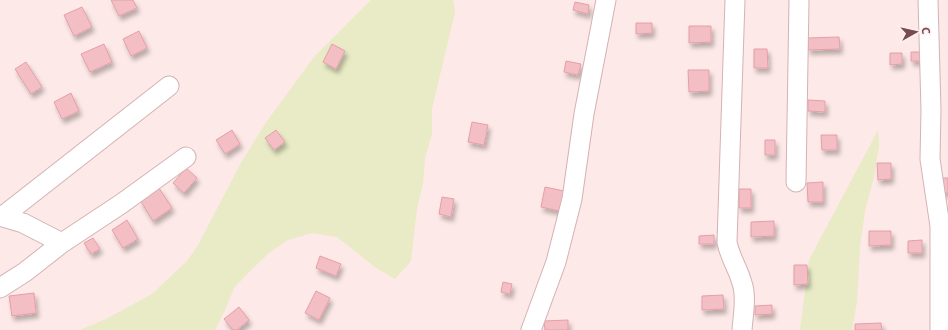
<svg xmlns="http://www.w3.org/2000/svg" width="948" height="330" font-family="'Noto Sans',sans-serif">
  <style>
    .green { fill: #e8ebc5 }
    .building { fill: #f3bec4; stroke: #e69ea8; filter: url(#shadow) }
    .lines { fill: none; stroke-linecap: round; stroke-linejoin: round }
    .minor-casing { stroke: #d4b2b4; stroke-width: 21 }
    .minor { stroke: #fff; stroke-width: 19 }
  </style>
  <defs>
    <filter id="shadow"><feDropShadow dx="2.5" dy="4.5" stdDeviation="2" flood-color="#0004"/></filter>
  </defs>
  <rect width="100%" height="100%" fill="#fde9e7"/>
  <path class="green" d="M 371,0 L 453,0 L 455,12 L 432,109 L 432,134 L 425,158 L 423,183 L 417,209 L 411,261 L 395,279 L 376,268 L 337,237 L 312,233 L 288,240 L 269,253 L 250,271 L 234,288 L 225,310 L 215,330 L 80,330 L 106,319 L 152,294 L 186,262 L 197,247 L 242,161 L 267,121 L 314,57 Z
    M 878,130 L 879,146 L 874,177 L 865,211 L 860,247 L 857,302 L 852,330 L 800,330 L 809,260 Z"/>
  <path class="building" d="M 111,0 L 133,0 L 137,8 L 119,16 Z
    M 575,2 L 589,5 L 588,14 L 573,10 Z
    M 82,7 L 92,27 L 74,36 L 64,15 Z
    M 636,23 L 652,23 L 652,33 L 636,34 Z
    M 689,26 L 711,26 L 711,42 L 689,43 Z
    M 139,31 L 147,48 L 131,56 L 123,39 Z
    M 839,37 L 840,49 L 808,50 L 808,38 Z
    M 104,44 L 112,62 L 90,72 L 81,54 Z
    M 332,44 L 345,51 L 336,69 L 323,62 Z
    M 754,49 L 767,49 L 768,68 L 754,68 Z
    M 911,52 L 923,52 L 923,61 L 911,61 Z
    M 890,53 L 902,53 L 902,64 L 890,65 Z
    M 566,61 L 581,64 L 578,75 L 564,72 Z
    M 26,62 L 42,87 L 31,94 L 15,69 Z
    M 688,70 L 709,70 L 709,91 L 689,92 Z
    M 71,93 L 79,111 L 62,119 L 54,102 Z
    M 808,100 L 825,101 L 825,112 L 808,111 Z
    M 472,122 L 488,125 L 484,145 L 468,142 Z
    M 232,130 L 240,144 L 225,154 L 216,140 Z
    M 276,130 L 285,142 L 274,150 L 265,138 Z
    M 821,135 L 837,135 L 837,150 L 822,150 Z
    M 765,140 L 775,140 L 775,155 L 765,155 Z
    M 877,163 L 891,163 L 891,179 L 878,180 Z
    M 186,168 L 197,178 L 184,193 L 173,183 Z
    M 942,178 L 948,178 L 948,193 L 942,193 Z
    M 823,182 L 823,202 L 808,202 L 807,183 Z
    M 545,187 L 564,191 L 560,211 L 541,207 Z
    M 159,188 L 172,208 L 153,221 L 140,200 Z
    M 739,189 L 751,189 L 751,208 L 739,208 Z
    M 442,197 L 454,199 L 451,217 L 439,214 Z
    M 127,220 L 138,239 L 123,248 L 112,230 Z
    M 774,221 L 774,236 L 751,237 L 751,222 Z
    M 869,231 L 891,231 L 891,245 L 869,246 Z
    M 714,235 L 714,244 L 699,244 L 699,236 Z
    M 93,238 L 100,249 L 91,254 L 84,243 Z
    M 922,240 L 922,253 L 908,253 L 908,241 Z
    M 320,256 L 341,264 L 336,276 L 316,268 Z
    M 794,265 L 807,265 L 808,284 L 794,285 Z
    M 503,282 L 512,284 L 510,294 L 501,292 Z
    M 316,291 L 330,298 L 319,320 L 305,313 Z
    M 34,293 L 36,313 L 12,316 L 9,296 Z
    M 723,295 L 724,309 L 702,310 L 702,296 Z
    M 772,305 L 772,314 L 755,315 L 755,306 Z
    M 239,307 L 249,320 L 237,330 L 233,330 L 224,319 Z
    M 568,320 L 568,330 L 545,330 L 544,321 Z
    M 881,323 L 882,330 L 855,330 L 855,324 Z"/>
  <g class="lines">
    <g class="minor-casing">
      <path id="minor" d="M 735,0 L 727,242 C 730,258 738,268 742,283 C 747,297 743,315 742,330
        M 928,0 L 931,110 L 930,159 L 940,226 L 940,330
        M 796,182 L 799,0
        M 0,216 L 23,223 L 62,243 L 121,204 L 186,157
        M 3,216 L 169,86
        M 0,288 L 25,272 L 62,243
        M 531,330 L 556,262 L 572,199 L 584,114 L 606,0"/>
    </g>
    <use href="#minor" class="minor"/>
  </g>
  <g transform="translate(916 32) rotate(82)" stroke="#fff0ee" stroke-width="3" paint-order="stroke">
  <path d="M0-3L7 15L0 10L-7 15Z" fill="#784a52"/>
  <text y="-6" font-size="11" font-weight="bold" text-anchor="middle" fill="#784a52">С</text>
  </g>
</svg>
